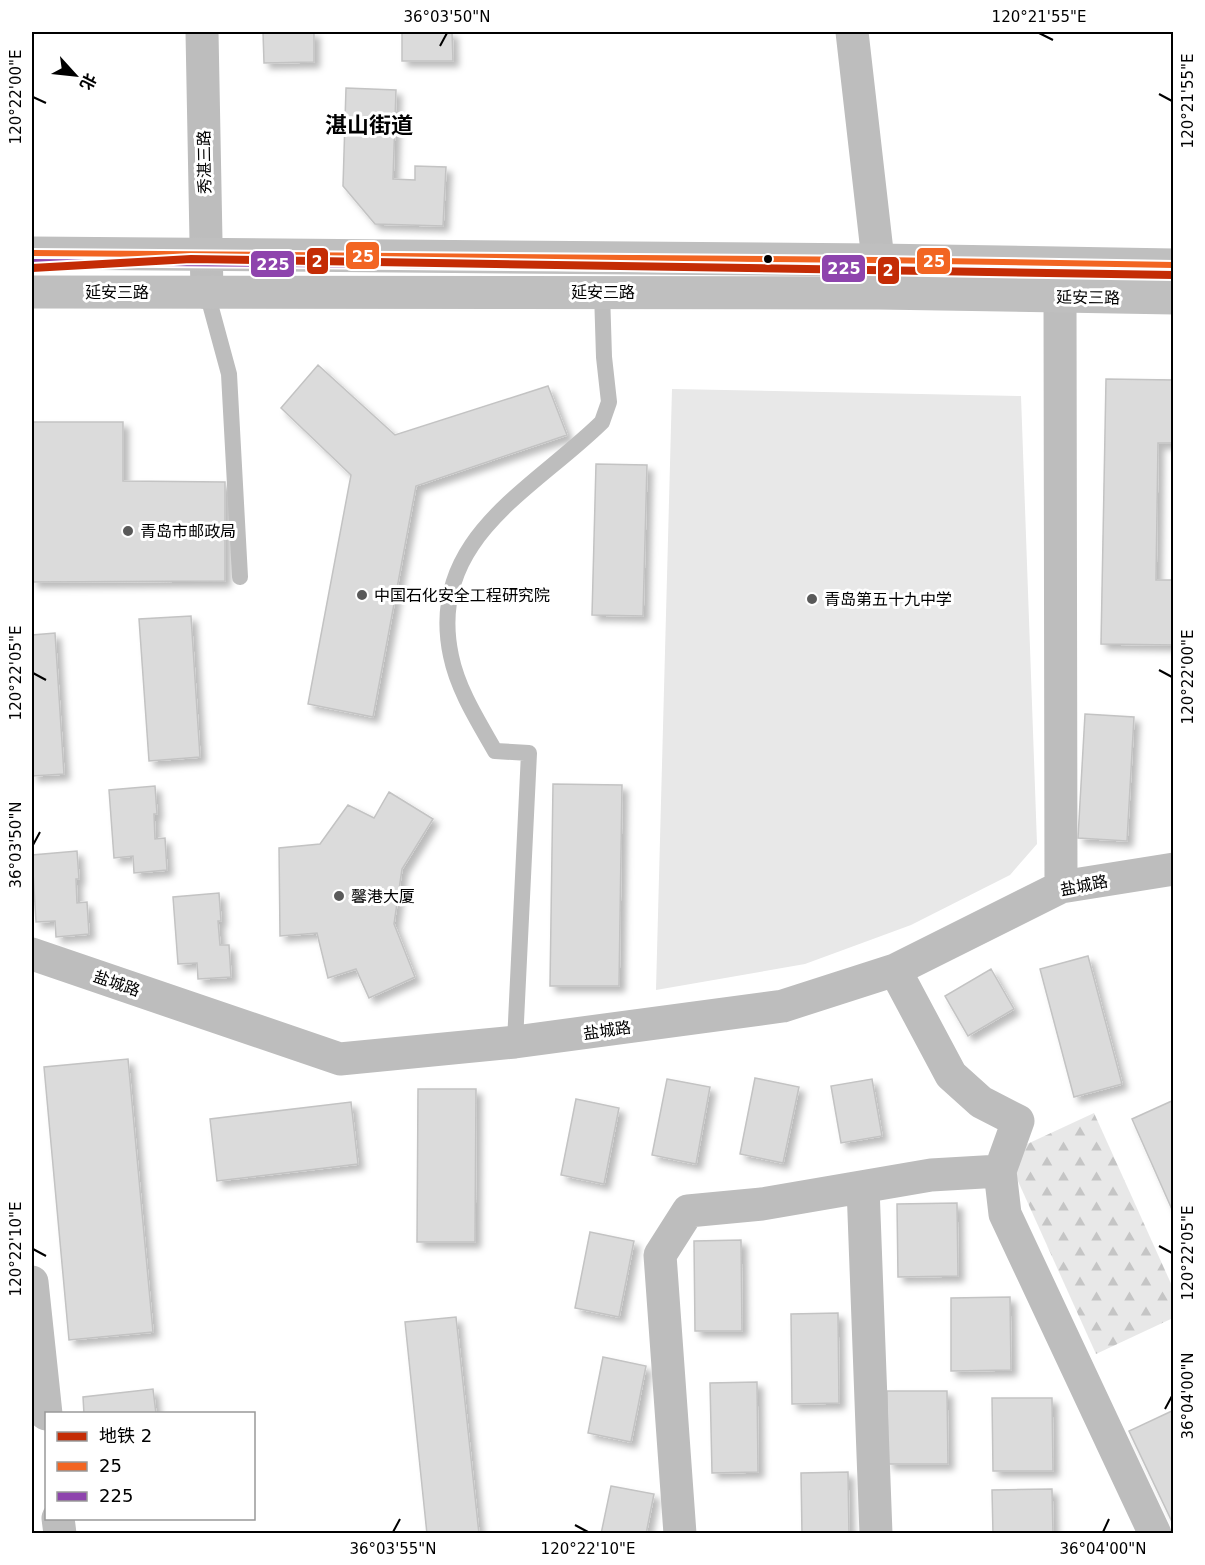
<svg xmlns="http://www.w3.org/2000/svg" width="1205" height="1565" font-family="'DejaVu Sans','Noto Sans SC',sans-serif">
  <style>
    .grass { fill: #e8e8e8 }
    .forest { fill: url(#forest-firs) }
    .building { fill: #dbdbdb; stroke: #c3c3c3; stroke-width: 1.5; filter: url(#shadow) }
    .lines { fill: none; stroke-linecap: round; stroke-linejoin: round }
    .service { stroke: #bdbdbd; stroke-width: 16 }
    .minor { stroke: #bdbdbd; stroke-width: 33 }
    .secondary { stroke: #bfbfbf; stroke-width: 33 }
    .bus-1-casing { stroke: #fff; stroke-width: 10 }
    .bus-2-casing { stroke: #fff; stroke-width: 10 }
    .bus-1 { stroke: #f26522; stroke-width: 6 }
    .bus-2 { stroke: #8e44ad; stroke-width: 6 }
    .metro-1-casing { stroke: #fff; stroke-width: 12 }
    .metro-1 { stroke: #c42c05; stroke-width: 8 }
    .ticks { fill: none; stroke: #000; stroke-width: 2 }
    .bus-dot { fill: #000; stroke: #fff; stroke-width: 2 }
    .poi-dot { fill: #595959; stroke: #fff; stroke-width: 2 }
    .labels { text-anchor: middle; stroke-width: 6; stroke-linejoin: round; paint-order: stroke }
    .street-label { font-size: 16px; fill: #000; stroke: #fff }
    .poi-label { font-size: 16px; fill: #000; stroke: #fff; text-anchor: start }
    .district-label { font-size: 22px; font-weight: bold; fill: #000; stroke: #fff }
    .line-badge { stroke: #fff; stroke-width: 2 }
    .badge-label { font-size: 16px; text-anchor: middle; font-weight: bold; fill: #fff }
    .neatline { fill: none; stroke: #000; stroke-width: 2 }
    .ticks-label { font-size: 15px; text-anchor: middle; fill: #000 }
  </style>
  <defs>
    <pattern id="forest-firs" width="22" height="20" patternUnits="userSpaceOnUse" patternTransform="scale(1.5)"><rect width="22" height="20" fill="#e8e8e8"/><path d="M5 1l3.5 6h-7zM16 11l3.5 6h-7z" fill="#c5c5c5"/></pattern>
    <filter id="shadow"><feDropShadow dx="5.5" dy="5.5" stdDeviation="3" flood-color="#0004"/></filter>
  </defs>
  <rect width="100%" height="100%" fill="#fff"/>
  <path class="grass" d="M 672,389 L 1021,396 L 1037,844 L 1010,875 L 911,925 L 805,964 L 656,990 Z"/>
  <path class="forest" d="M 1094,1113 L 1173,1288 L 1173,1318 L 1096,1354 L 1013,1170 L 1025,1145 Z"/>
  <path class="building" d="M 263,32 L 314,32 L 314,62 L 264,63 Z
    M 402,32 L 452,32 L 453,61 L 402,61 Z
    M 346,88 L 396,90 L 393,179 L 415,180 L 415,166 L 446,167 L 443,226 L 375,224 L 343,186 Z
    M 318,365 L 395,435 L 548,386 L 567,435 L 416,486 L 373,717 L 308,704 L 351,475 L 281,408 Z
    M 1106,379 L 1174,380 L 1174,443 L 1158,443 L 1156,580 L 1174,580 L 1174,645 L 1101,644 Z
    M 32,422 L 123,422 L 123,481 L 225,482 L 225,581 L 32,582 Z
    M 596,464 L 647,465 L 643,616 L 592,615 Z
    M 191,616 L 200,757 L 149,761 L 139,619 Z
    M 55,633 L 64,774 L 32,776 L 32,635 Z
    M 1085,714 L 1134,717 L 1127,841 L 1078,838 Z
    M 553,784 L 622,785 L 619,986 L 550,986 Z
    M 155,786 L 157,814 L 154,814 L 155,839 L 165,838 L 167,870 L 134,873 L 133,856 L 114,858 L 109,790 Z
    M 389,792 L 433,819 L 402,869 L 394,924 L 415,977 L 369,998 L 356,969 L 328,978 L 317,933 L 280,936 L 279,848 L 320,844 L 348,805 L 374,818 Z
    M 77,851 L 79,879 L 76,879 L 77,903 L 87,902 L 89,934 L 56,937 L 55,921 L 36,922 L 32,855 Z
    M 219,893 L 221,921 L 218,921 L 220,945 L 229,945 L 231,977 L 198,979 L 197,963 L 178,964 L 173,897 Z
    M 1088,956 L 1122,1084 L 1074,1097 L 1040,969 Z
    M 991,969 L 1014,1009 L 968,1036 L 945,996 Z
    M 128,1059 L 153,1332 L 69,1340 L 44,1067 Z
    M 755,1078 L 799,1087 L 783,1163 L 740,1154 Z
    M 667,1079 L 710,1087 L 696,1164 L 652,1155 Z
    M 872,1079 L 882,1136 L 841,1143 L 831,1086 Z
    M 418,1089 L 476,1089 L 475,1242 L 417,1242 Z
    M 576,1099 L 619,1108 L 604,1184 L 561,1175 Z
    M 1174,1100 L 1174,1214 L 1132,1119 Z
    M 351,1102 L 358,1164 L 217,1181 L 210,1119 Z
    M 957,1203 L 958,1276 L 898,1277 L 897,1204 Z
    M 590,1232 L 634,1241 L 619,1317 L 575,1308 Z
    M 741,1240 L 742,1331 L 695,1331 L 694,1241 Z
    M 1010,1297 L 1011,1370 L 951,1371 L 951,1298 Z
    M 838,1313 L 839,1403 L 792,1404 L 791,1314 Z
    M 456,1317 L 479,1534 L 427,1534 L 405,1322 Z
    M 603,1357 L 646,1366 L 631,1442 L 588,1433 Z
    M 757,1382 L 758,1472 L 712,1473 L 710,1383 Z
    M 153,1389 L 156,1414 L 84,1414 L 83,1397 Z
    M 887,1391 L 947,1391 L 948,1464 L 888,1464 Z
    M 992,1398 L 1052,1398 L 1053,1471 L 993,1471 Z
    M 1174,1410 L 1174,1526 L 1129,1431 Z
    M 848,1472 L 849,1534 L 802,1534 L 801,1473 Z
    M 611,1486 L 654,1494 L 646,1534 L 601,1534 Z
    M 1052,1489 L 1053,1534 L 993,1534 L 992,1490 Z"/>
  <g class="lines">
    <path class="service" d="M 207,293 L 229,374 L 240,577
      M 515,1042 L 529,753 L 495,751 C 478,721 458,690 451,656 C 426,539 533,490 602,422 L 609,402 L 604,357 L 602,292"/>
    <path class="minor" d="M 202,32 L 207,293
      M 852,32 L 878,260 L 879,289
      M 1060,296 L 1061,887
      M 32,954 L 340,1059 L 515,1042 L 783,1006 L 895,970 L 1061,887 L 1174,869
      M 895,970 L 951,1075 L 981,1102 L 1018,1121 L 1000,1171 L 1005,1214 L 1155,1534
      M 863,1187 L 876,1534
      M 32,1282 L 46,1414
      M 58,1518 L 60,1534
      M 680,1534 L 660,1255 L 688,1211 L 762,1204 L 931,1175 L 1000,1171"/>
    <path class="secondary" d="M 32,253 L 878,260 L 1174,265
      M 32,292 L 879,293 L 1174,298"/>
    <g class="bus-1-casing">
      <path id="bus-1" d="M 32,253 L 878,260 L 1174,265"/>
    </g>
    <g class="bus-2-casing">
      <path id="bus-2" d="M 32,262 L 878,269 L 1174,274"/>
    </g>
    <use href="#bus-1" class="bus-1"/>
    <use href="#bus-2" class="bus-2"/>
    <g class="metro-1-casing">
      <path id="metro-1" d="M 32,268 L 191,259 L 1174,275"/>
    </g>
    <use href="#metro-1" class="metro-1"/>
  </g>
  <path class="ticks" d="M 1039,33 L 1053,40M 440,46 L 447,33M 1159,94 L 1172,101M 33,97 L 46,103M 1159,670 L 1172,677M 33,673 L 46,680M 33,845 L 40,832M 1159,1246 L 1172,1253M 33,1249 L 46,1256M 1165,1409 L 1172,1396M 575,1525 L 588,1532M 393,1532 L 400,1519M 1103,1532 L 1109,1519"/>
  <circle class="bus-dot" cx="768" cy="259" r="5"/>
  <g class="poi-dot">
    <circle cx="128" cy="531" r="6"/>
    <circle cx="362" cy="595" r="6"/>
    <circle cx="812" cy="599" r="6"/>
    <circle cx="339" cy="896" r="6"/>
  </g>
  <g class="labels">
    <g class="street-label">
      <text transform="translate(204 162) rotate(-91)" y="6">秀湛三路</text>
      <text x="117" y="298">延安三路</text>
      <text x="603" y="298">延安三路</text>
      <text transform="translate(1088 297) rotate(1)" y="6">延安三路</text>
      <text transform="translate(1084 885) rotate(-11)" y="6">盐城路</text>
      <text transform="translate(117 983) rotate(19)" y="6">盐城路</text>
      <text transform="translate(607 1030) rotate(-8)" y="6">盐城路</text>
    </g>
    <g class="poi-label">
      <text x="140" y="537">青岛市邮政局</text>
      <text x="374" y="601">中国石化安全工程研究院</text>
      <text x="824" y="605">青岛第五十九中学</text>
      <text x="351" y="902">馨港大厦</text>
    </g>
    <g class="district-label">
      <text x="369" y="133">湛山街道</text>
    </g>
  </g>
  <g class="line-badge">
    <rect x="345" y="241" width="35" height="29" rx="6" fill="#f26522"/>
    <rect x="916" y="247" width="35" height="28" rx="6" fill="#f26522"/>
    <rect x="306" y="247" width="23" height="28" rx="6" fill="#c42c05"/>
    <rect x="250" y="250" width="45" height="28" rx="6" fill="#8e44ad"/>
    <rect x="821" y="254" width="45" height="29" rx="6" fill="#8e44ad"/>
    <rect x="877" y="256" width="23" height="29" rx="6" fill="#c42c05"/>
  </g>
  <g class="badge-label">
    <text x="363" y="262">25</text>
    <text x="934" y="267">25</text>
    <text x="317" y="267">2</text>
    <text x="273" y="270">225</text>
    <text x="844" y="274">225</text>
    <text x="888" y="276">2</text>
  </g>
  <rect width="1205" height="1565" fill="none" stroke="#ffffff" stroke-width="66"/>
  <rect x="45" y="1412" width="210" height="108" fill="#ffffff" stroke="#999999" stroke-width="1.5"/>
  <rect x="57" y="1432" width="30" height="9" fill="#c42c05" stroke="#999999" stroke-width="1.5"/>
  <text x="99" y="1442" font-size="18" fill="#000000">地铁 2</text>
  <rect x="57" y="1462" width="30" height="9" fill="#f26522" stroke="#999999" stroke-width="1.5"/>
  <text x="99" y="1472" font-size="18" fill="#000000">25</text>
  <rect x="57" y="1492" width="30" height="9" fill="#8e44ad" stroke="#999999" stroke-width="1.5"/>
  <text x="99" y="1502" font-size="18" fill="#000000">225</text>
  <g transform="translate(75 75) rotate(117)" stroke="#ffffff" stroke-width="4.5" paint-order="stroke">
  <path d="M0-4.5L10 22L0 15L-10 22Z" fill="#000000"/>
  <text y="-9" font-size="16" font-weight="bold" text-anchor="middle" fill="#000000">北</text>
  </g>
  <rect x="33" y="33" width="1139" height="1499" class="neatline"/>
  <g class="ticks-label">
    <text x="447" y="22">36°03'50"N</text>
    <text x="1039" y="22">120°21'55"E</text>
    <text transform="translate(16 97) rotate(-90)" y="5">120°22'00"E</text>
    <text transform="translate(1188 101) rotate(-90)" y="5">120°21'55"E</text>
    <text transform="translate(16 673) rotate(-90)" y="5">120°22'05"E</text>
    <text transform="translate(1188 677) rotate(-90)" y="5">120°22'00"E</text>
    <text transform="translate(16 845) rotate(-90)" y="5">36°03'50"N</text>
    <text transform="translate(16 1249) rotate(-90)" y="5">120°22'10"E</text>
    <text transform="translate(1188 1253) rotate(-90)" y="5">120°22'05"E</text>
    <text transform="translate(1188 1396) rotate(-90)" y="5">36°04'00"N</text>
    <text x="393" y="1554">36°03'55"N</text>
    <text x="588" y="1554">120°22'10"E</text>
    <text x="1103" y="1554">36°04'00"N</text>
  </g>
</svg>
